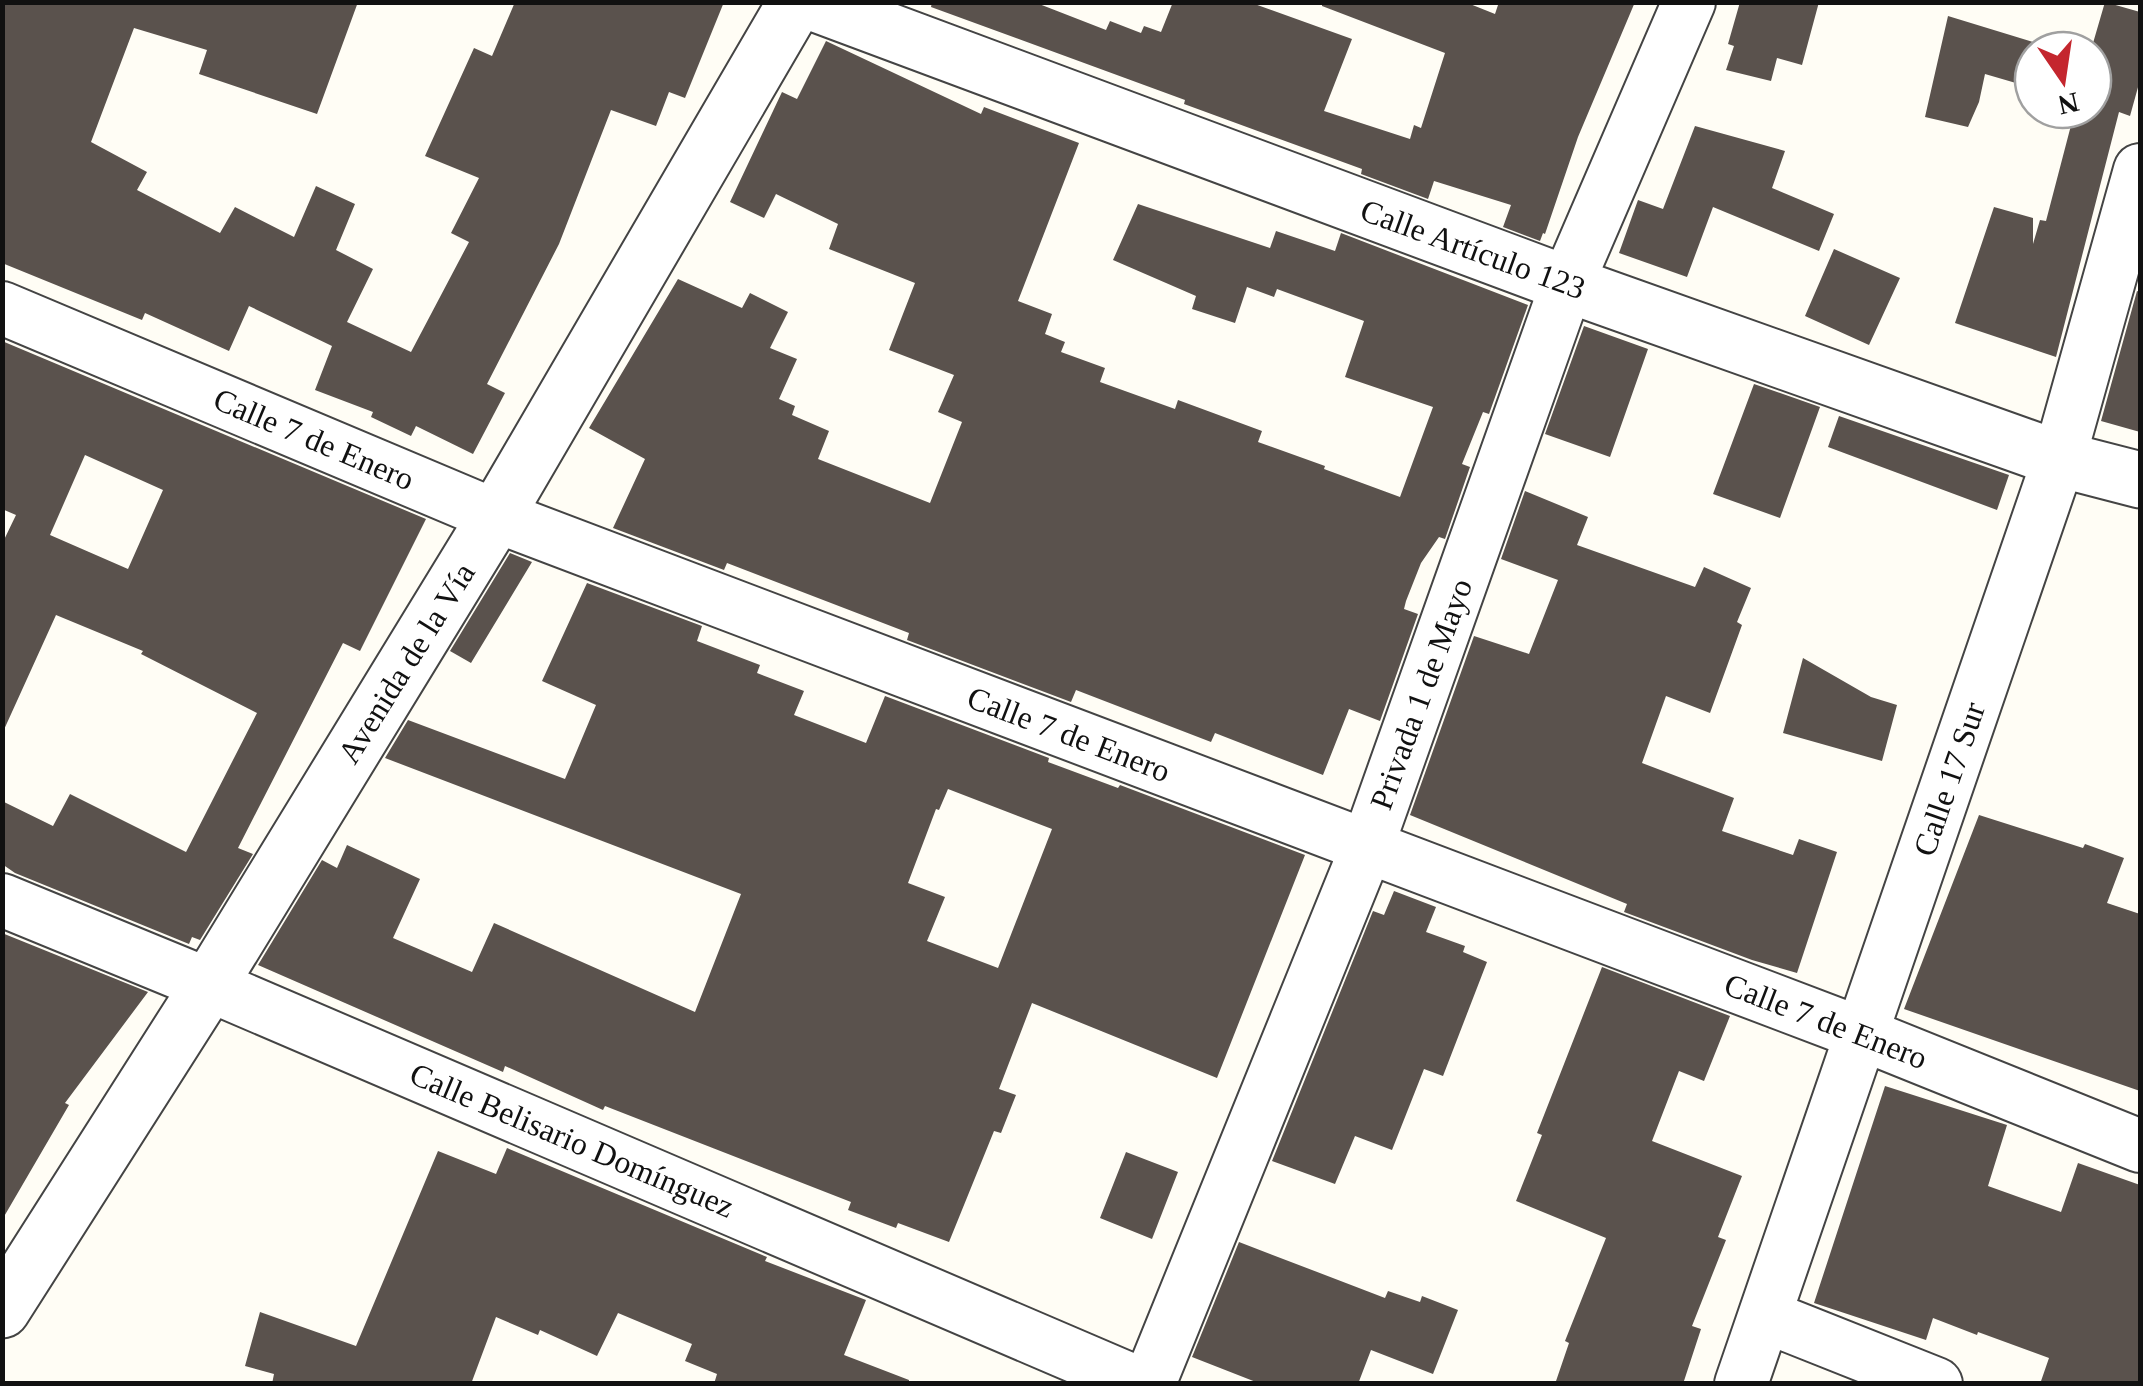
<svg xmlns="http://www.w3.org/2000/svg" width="2143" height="1386" font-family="'Times New Roman',serif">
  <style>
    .building { fill: #5a524d; fill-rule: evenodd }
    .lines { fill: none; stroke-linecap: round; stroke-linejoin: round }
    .minor-casing { stroke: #444; stroke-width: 56 }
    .tertiary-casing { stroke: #444; stroke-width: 59 }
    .minor { stroke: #fff; stroke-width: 52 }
    .tertiary { stroke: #fff; stroke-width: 55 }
    .labels { text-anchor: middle; stroke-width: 10; stroke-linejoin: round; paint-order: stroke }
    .street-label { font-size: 32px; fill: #111; stroke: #fff }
  </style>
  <rect width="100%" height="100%" fill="#fffdf5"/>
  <path class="building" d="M 2,2 L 358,2 L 317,114 L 199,74 L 207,50 L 134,28 L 91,142 L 147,172 L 137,190 L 220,233 L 235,207 L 294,237 L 316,186 L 355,204 L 336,250 L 373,269 L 347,322 L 411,352 L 469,242 L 451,233 L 479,178 L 425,156 L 474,48 L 492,56 L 515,2 L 724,2 L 685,98 L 669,92 L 656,126 L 611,110 L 559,244 L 487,384 L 505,393 L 473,454 L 416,426 L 411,436 L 371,417 L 373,412 L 315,390 L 332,346 L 249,306 L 229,351 L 145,313 L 142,320 L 2,263 Z
    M 932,2 L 1034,2 L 1106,30 L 1110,21 L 1141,33 L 1144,26 L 1161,32 L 1173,2 L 1249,2 L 1352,39 L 1324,111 L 1410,139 L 1414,125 L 1421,128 L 1445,53 L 1322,6 L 1322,2 L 1465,2 L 1495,14 L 1499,2 L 1635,2 L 1578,137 L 1545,234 L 1543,233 L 1540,241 L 1503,227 L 1511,205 L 1434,181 L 1428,199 L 1361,174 L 1362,169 L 1184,104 L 1185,100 L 931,7 Z
    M 1740,2 L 1819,2 L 1802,65 L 1777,58 L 1771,81 L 1726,70 L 1734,46 L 1728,44 Z
    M 2105,2 L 2140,12 L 2140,80 L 2130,116 L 2119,112 L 2056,357 L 1955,323 L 1994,207 L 2033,218 L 2033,244 L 2040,220 L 2046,221 L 2075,110 L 2093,110 L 2091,50 Z
    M 1948,16 L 2033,42 L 2033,88 L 1985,74 L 1979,102 L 1968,127 L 1925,117 Z
    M 826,41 L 981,114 L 984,107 L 1079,143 L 1018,301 L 1052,314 L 1045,334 L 1065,342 L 1061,352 L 1105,368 L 1100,382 L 1175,409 L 1178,400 L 1262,431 L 1258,442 L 1325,466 L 1324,469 L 1400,497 L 1433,407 L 1345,377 L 1364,321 L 1277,289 L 1274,297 L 1247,287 L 1235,323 L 1192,309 L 1196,296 L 1113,260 L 1138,204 L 1270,248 L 1276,231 L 1335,251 L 1341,233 L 1528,305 L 1489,414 L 1483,412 L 1462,464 L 1470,467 L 1445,539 L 1439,537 L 1421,563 L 1406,601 L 1404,609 L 1418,614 L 1380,721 L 1349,709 L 1323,775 L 1215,733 L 1211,742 L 1076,690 L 1071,702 L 907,640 L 909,633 L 727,563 L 724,570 L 613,528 L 645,459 L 589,428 L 678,279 L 742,308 L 750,293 L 788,312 L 770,348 L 797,359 L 779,399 L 795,406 L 792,415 L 829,431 L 818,459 L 930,503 L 962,422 L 938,412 L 954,375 L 889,350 L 915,283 L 829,249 L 838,224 L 776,194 L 764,218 L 730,202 L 782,92 L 797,99 Z
    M 1695,126 L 1785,151 L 1772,188 L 1834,214 L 1819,251 L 1713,207 L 1687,277 L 1619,253 L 1638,200 L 1663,209 Z
    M 1834,249 L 1900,278 L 1869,345 L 1805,316 Z
    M 2137,291 L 2140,292 L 2140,432 L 2101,421 Z
    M 1584,326 L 1648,349 L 1610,457 L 1545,434 Z
    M 2,341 L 426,519 L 360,651 L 343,643 L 238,848 L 253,854 L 200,940 L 192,937 L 189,944 L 15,873 L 2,864 L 2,801 L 53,826 L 70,794 L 186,852 L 257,713 L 141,654 L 143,651 L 56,615 L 2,734 L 2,544 L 16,515 L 2,509 ZM 85,455 L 163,490 L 128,569 L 50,535 Z
    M 1754,384 L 1820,407 L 1780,518 L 1713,494 Z
    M 1839,416 L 2009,475 L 1997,510 L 1828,447 Z
    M 1525,491 L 1588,517 L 1577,545 L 1695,587 L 1704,567 L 1751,588 L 1737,622 L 1742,625 L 1710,713 L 1666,696 L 1642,763 L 1734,798 L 1722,831 L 1793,855 L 1799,839 L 1837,852 L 1797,973 L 1752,960 L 1624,912 L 1627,904 L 1410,815 L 1474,636 L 1529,654 L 1558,580 L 1501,559 Z
    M 510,553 L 532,562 L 471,663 L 450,651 Z
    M 587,583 L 702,626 L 697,641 L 760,665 L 757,673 L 804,691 L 794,715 L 866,743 L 885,696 L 1049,758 L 1048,762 L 1118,788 L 1120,785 L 1305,855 L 1217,1078 L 1032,1003 L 999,1089 L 1016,1095 L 1001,1133 L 994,1131 L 949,1242 L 898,1223 L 896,1228 L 848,1210 L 851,1202 L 605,1106 L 603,1110 L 505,1066 L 503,1072 L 258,965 L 322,860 L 337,868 L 347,845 L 420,879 L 393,938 L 472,972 L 494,923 L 695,1012 L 741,894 L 385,758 L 408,720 L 565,779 L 596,705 L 542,681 ZM 948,789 L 1052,829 L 998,968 L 927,941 L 945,897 L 908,883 L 936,809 L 939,810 Z
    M 1803,658 L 1871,697 L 1897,705 L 1882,761 L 1783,733 Z
    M 1979,815 L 2083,848 L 2085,844 L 2124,858 L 2107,903 L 2140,914 L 2140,1091 L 1904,1009 Z
    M 1394,891 L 1436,907 L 1426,932 L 1465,946 L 1463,952 L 1487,962 L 1443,1076 L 1424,1069 L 1392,1150 L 1355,1136 L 1335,1184 L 1272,1161 L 1373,911 L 1384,915 Z
    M 2,933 L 148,992 L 65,1103 L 69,1105 L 2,1220 Z
    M 1602,967 L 1730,1016 L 1704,1081 L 1679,1071 L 1652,1141 L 1742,1176 L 1718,1237 L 1726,1240 L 1692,1326 L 1701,1329 L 1683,1384 L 1555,1384 L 1569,1343 L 1565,1341 L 1606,1238 L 1516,1201 L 1542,1135 L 1537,1133 Z
    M 1885,1086 L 2007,1125 L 1988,1186 L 2061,1212 L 2078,1163 L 2140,1185 L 2140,1384 L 2040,1384 L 2049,1358 L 1978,1332 L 1977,1335 L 1933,1318 L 1926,1340 L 1814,1303 Z
    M 507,1148 L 767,1257 L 765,1261 L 866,1300 L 844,1355 L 909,1380 L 909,1384 L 714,1384 L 717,1374 L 685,1361 L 692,1344 L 618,1313 L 597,1356 L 540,1330 L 538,1335 L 496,1317 L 471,1384 L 272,1384 L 274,1374 L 245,1366 L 260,1312 L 356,1346 L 438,1151 L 496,1174 Z
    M 1126,1152 L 1178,1172 L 1152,1239 L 1100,1218 Z
    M 1239,1242 L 1385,1298 L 1388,1291 L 1420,1302 L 1422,1296 L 1458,1310 L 1433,1374 L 1371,1350 L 1358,1384 L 1261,1384 L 1192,1357 Z"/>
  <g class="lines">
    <g class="minor-casing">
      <path id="minor" d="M 2,308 L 496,516 L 1862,1034 L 2140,1146
        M 2,900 L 209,985 L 1140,1384
        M 1765,1316 L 1936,1384
        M 1149,1384 L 1367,847 L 1567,284 L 1689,2
        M 1741,1384 L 2059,459 L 2140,170"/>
    </g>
    <g class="tertiary-casing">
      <path id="tertiary" d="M 811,2 L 1567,284 L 2059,459 L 2140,480
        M 2,1310 L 209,985 L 496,516 L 796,2"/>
    </g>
    <use href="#minor" class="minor"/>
    <use href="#tertiary" class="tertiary"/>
  </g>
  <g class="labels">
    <g class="street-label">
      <text transform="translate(1473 249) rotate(20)" y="11">Calle Artículo 123</text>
      <text transform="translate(314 439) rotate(23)" y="11">Calle 7 de Enero</text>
      <text transform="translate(406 663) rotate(-58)" y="11">Avenida de la Vía</text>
      <text transform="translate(1421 694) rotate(-70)" y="11">Privada 1 de Mayo</text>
      <text transform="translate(1069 734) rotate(21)" y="11">Calle 7 de Enero</text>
      <text transform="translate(1949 779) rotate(-71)" y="11">Calle 17 Sur</text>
      <text transform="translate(1826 1021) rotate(21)" y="11">Calle 7 de Enero</text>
      <text transform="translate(572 1140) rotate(23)" y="11">Calle Belisario Domínguez</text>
    </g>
  </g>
  <rect width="2143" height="1386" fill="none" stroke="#111111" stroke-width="10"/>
  <g transform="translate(2063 80) rotate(167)"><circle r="48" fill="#ffffff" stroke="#a0a0a0" stroke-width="2.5"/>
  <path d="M0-8L18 38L0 25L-18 38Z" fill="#c4262e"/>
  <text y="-15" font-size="28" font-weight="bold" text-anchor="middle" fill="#111111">N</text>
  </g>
</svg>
